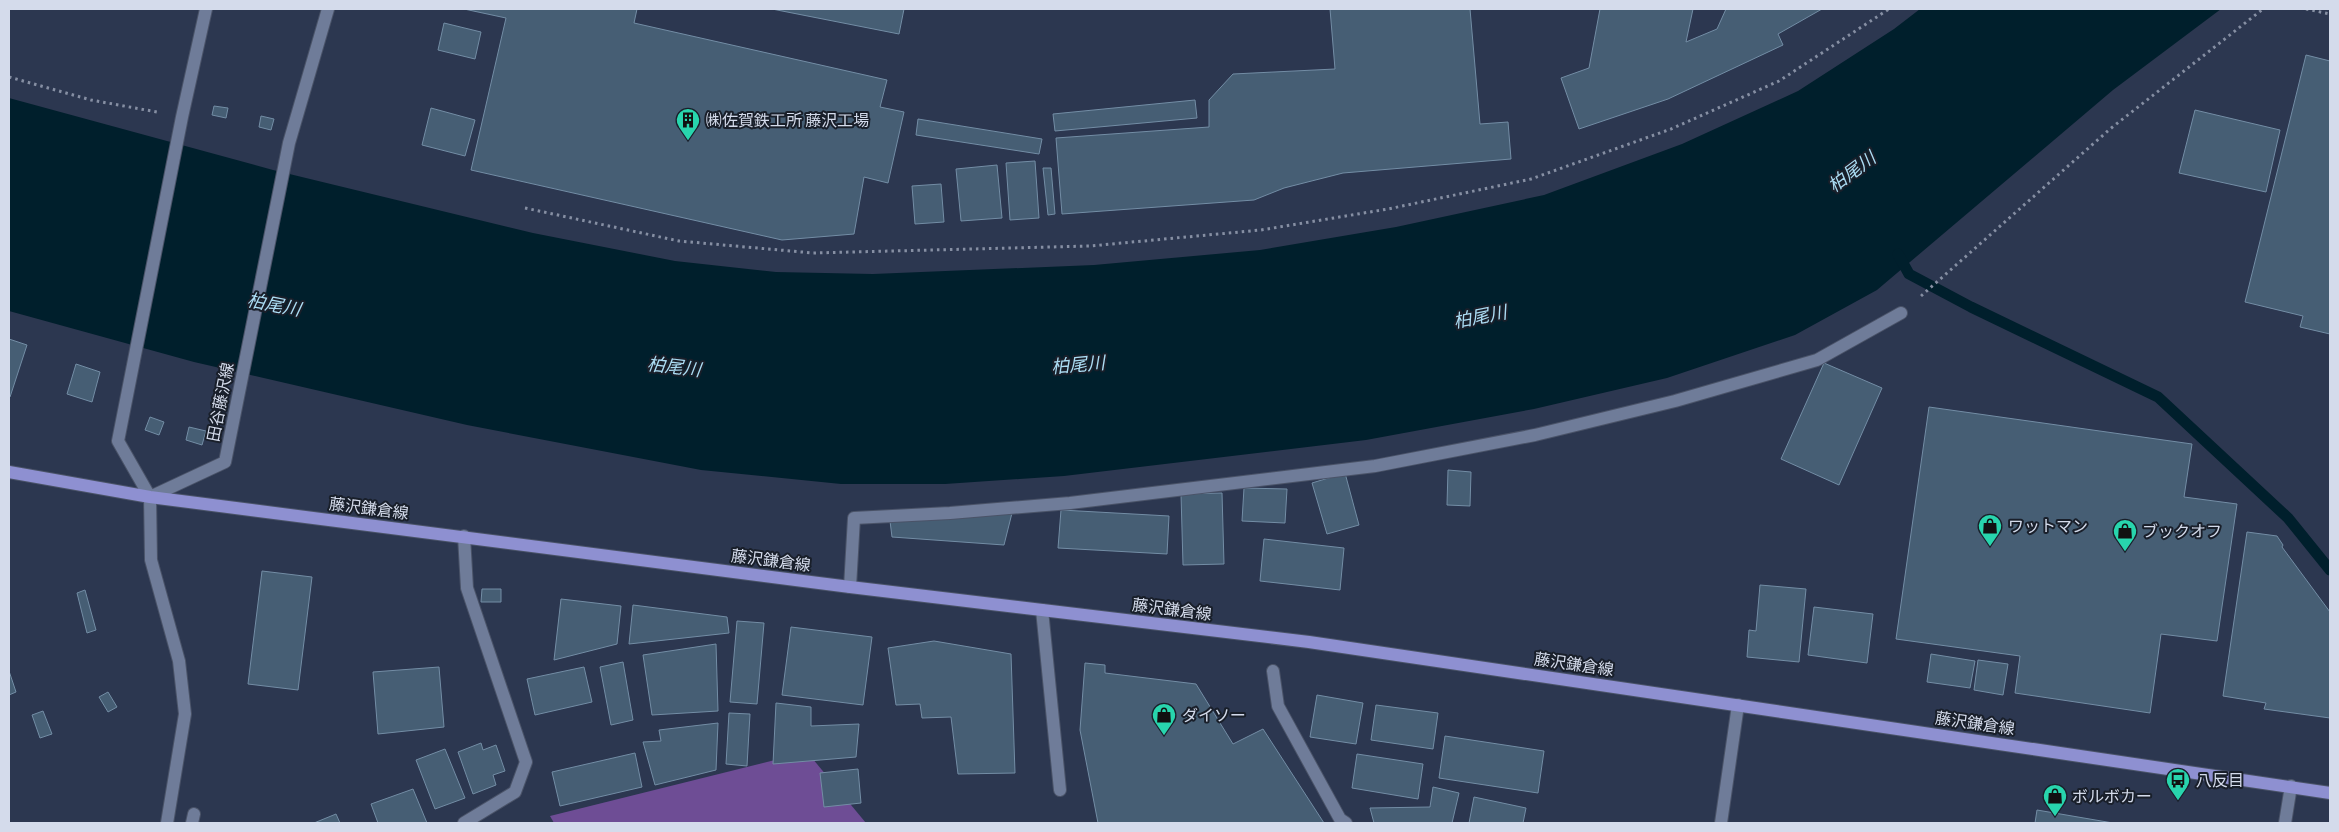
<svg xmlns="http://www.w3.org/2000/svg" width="2339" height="832" font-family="Bitter,'Noto Sans JP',serif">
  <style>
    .green { fill: #6e4d95 }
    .water { fill: #001f2c }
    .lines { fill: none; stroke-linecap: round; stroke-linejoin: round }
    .stream { stroke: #001f2c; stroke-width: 11 }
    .building { fill: #465e74; stroke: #738da5 }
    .service-casing { stroke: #4a5368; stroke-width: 14 }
    .minor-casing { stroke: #4a5368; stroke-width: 14 }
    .secondary-casing { stroke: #4a5368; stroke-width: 14 }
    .primary-casing { stroke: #4a5368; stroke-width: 14 }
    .path { stroke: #868fa3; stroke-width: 3; stroke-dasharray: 2.5 4; stroke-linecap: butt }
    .service { stroke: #6f7c99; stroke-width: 12 }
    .minor { stroke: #6f7c99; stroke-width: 12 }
    .secondary { stroke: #6f7c99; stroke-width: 12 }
    .primary { stroke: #8e90d1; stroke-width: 12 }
    .labels { text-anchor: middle; stroke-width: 4; stroke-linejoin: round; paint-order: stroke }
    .poi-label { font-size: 16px; fill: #d4dbeb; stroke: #191f2a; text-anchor: start }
    .street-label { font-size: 16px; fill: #d4dbeb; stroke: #191f2a }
    .water-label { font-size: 18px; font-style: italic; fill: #abdcf3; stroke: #191f2a }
  </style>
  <rect width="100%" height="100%" fill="#2c3750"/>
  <path class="green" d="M 807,752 L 866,823 L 554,823 L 550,816 Z"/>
  <path class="water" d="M 1920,9 L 2221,9 L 2113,90 L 1877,290 L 1795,335 L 1667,378 L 1534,409 L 1366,440 L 1064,476 L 945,484 L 841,484 L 701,470 L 467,425 L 194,362 L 9,311 L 9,98 L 273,170 L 533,233 L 675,261 L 776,272 L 873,274 L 1094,265 L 1260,250 L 1396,227 L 1544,195 L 1682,144 L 1798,91 L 1894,29 Z"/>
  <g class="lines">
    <path class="stream" d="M 1898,254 L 1909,274 L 1971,307 L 2158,397 L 2288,518 L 2330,570"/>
  </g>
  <path class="building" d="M 464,9 L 637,9 L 634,23 L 887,80 L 880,107 L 904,112 L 888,183 L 864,177 L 854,234 L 782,240 L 471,170 L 506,18 Z
    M 772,9 L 904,9 L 899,34 Z
    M 1330,9 L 1470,9 L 1480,124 L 1508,122 L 1511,159 L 1343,173 L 1284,188 L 1254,200 L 1062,214 L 1056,138 L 1209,127 L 1209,100 L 1233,74 L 1335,69 Z
    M 1600,9 L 1693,9 L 1686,42 L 1717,29 L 1726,9 L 1822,9 L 1778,34 L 1783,45 L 1668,99 L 1579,129 L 1561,78 L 1589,68 Z
    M 444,23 L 481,32 L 475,59 L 438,50 Z
    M 2306,55 L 2330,61 L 2330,334 L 2300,327 L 2303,316 L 2245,302 Z
    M 1195,100 L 1197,118 L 1055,131 L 1053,114 Z
    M 214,106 L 228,108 L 226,118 L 212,115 Z
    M 431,108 L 475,120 L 465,156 L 422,145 Z
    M 2195,110 L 2280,130 L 2266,192 L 2179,173 Z
    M 261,116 L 274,119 L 271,130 L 259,127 Z
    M 918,119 L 1042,139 L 1039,154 L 916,135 Z
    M 1035,161 L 1039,218 L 1010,220 L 1006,163 Z
    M 997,165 L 1002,218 L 961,221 L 956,169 Z
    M 1043,168 L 1051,168 L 1055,214 L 1048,215 Z
    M 941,184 L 944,222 L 915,224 L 912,186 Z
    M 9,339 L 27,345 L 10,397 L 9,397 Z
    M 1824,363 L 1882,388 L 1839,485 L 1781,459 Z
    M 76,364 L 100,372 L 92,402 L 67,394 Z
    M 1929,407 L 2192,444 L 2184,497 L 2237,504 L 2217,641 L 2161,634 L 2150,713 L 2015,693 L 2020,656 L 1896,639 Z
    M 150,417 L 164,422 L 159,435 L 145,430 Z
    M 189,427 L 206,431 L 202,445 L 186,440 Z
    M 1448,470 L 1471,472 L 1470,506 L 1447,505 Z
    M 1345,473 L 1359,525 L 1327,534 L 1312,483 Z
    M 1244,488 L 1287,489 L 1285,523 L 1242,521 Z
    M 1222,493 L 1224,564 L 1183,565 L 1181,494 Z
    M 1061,510 L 1169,516 L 1167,554 L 1058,548 Z
    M 1012,513 L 1004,545 L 892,537 L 890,521 Z
    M 2247,532 L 2277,536 L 2283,545 L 2282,547 L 2330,612 L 2330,718 L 2264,709 L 2266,703 L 2223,696 Z
    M 1264,539 L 1344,548 L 1340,590 L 1260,581 Z
    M 262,571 L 312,577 L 298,690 L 248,684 Z
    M 1760,585 L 1806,589 L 1799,662 L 1747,657 L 1749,630 L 1756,631 Z
    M 482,589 L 501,589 L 501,602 L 481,602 Z
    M 85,590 L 96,630 L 87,633 L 77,593 Z
    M 561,599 L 621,606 L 617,644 L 554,660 Z
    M 633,605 L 727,617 L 729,633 L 629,644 Z
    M 1814,607 L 1873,614 L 1867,663 L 1808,655 Z
    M 737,621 L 764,623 L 757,704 L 730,702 Z
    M 791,627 L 872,637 L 863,705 L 782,695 Z
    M 934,641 L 1011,654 L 1015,773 L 958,774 L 951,717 L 922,718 L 920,704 L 896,705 L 888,648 Z
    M 716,644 L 718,711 L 652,715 L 643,655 Z
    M 1931,654 L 1975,661 L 1970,688 L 1927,682 Z
    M 1978,660 L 2008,664 L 2003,695 L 1974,690 Z
    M 623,662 L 633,720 L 611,725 L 600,667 Z
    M 1085,663 L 1105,665 L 1105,673 L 1196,684 L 1233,744 L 1263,729 L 1324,823 L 1098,823 L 1080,730 Z
    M 439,667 L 444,727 L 378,734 L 373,672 Z
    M 584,667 L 592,702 L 535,715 L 527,679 Z
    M 9,671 L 16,692 L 9,695 Z
    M 108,692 L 117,707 L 108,712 L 99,697 Z
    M 1317,695 L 1363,703 L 1356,744 L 1310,737 Z
    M 776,703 L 811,707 L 811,726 L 859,724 L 856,757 L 773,764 Z
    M 1376,705 L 1438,713 L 1433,749 L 1371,740 Z
    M 43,711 L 52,734 L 40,738 L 32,715 Z
    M 729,713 L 750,714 L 747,766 L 726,764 Z
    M 718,723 L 716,770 L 655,785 L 643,742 L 661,741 L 659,730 Z
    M 1445,736 L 1544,751 L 1538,793 L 1439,778 Z
    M 481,743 L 483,750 L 496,745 L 505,771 L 493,775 L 496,785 L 473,794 L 458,752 Z
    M 445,749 L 465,798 L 435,809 L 416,760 Z
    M 635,753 L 642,787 L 560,806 L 552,772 Z
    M 1357,754 L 1423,764 L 1418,799 L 1352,788 Z
    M 858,769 L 861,803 L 824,807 L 820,773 Z
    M 1433,787 L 1459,793 L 1452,823 L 1374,823 L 1370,808 L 1430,807 Z
    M 413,789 L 427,823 L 378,823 L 371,804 Z
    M 1474,797 L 1526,808 L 1523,823 L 1469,823 Z
    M 2037,810 L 2113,823 L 2035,823 Z
    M 336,814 L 340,823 L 314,823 Z"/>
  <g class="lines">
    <g class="service-casing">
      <path id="service" d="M 850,587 L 854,518 L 950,513 L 1070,503 L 1375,466 L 1535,435 L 1675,401 L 1817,360 L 1901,313
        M 1042,610 L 1060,790
        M 1273,671 L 1278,706 L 1340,819 L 1346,823
        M 192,823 L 194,814
        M 464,823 L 515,792 L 526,762 L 467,588 L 464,536
        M 1721,823 L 1738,705"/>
    </g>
    <g class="minor-casing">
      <path id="minor" d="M 150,497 L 151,560 L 179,661 L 185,714 L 167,823
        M 2285,823 L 2291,786"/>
    </g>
    <g class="secondary-casing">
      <path id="secondary" d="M 206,9 L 182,117 L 118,441 L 150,497 L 225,462 L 289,143 L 328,9"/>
    </g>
    <g class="primary-casing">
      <path id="primary" d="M 9,472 L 150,497 L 850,587 L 1309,642 L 2330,793"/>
    </g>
    <path class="path" d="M 2306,9 L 2330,14
      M 9,77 L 91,100 L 157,112
      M 525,208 L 679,241 L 813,253 L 1090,246 L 1261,230 L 1388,209 L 1531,179 L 1671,129 L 1779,81 L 1889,9
      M 1921,296 L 2110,129 L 2263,9"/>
    <use href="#service" class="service"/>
    <use href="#minor" class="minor"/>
    <use href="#secondary" class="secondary"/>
    <use href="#primary" class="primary"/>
  </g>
  <defs>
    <g id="building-pin" transform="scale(1.25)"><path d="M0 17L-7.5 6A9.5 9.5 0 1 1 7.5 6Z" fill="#28d5ad" stroke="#191f2a"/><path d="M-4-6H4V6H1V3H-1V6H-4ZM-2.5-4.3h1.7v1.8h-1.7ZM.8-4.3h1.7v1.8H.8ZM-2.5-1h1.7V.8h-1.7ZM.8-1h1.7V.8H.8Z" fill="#111"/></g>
    <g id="shop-pin" transform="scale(1.25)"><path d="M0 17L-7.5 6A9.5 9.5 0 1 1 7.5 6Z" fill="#28d5ad" stroke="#191f2a"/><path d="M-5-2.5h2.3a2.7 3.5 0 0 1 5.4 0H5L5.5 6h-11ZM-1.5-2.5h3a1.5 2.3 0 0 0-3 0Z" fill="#111"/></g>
    <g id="bus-pin" transform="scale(1.25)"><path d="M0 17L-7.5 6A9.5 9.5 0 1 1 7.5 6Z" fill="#28d5ad" stroke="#191f2a"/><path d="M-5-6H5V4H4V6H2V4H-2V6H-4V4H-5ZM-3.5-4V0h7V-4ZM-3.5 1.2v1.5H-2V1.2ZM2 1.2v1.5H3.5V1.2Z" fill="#111"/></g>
  </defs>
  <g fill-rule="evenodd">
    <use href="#building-pin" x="688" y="120"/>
    <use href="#shop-pin" x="1990" y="526"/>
    <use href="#shop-pin" x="2125" y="531"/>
    <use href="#shop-pin" x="1164" y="715"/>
    <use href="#bus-pin" x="2178" y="780"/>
    <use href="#shop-pin" x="2055" y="796"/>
  </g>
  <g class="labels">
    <g class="poi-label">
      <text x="706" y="126">㈱佐賀鉄工所 藤沢工場</text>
      <text x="2008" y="532">ワットマン</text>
      <text x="2142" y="537">ブックオフ</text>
      <text x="1182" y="721">ダイソー</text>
      <text x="2196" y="786">八反目</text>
      <text x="2072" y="802">ボルボカー</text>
    </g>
    <g class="street-label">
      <text transform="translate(220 402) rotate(-79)" y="6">田谷藤沢線</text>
      <text transform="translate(369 508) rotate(7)" y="6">藤沢鎌倉線</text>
      <text transform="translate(771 560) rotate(7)" y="6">藤沢鎌倉線</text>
      <text transform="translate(1172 609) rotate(7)" y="6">藤沢鎌倉線</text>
      <text transform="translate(1574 664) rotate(8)" y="6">藤沢鎌倉線</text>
      <text transform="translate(1975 723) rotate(8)" y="6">藤沢鎌倉線</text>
    </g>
    <g class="water-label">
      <text transform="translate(1852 172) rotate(-37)" y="6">柏尾川</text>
      <text transform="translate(274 305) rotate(11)" y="6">柏尾川</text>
      <text transform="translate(1480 317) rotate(-11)" y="6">柏尾川</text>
      <text transform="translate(1078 365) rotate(-5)" y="6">柏尾川</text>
      <text transform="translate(674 367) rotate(7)" y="6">柏尾川</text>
    </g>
  </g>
  <rect width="2339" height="832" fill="none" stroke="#d4dbeb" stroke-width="20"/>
</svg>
